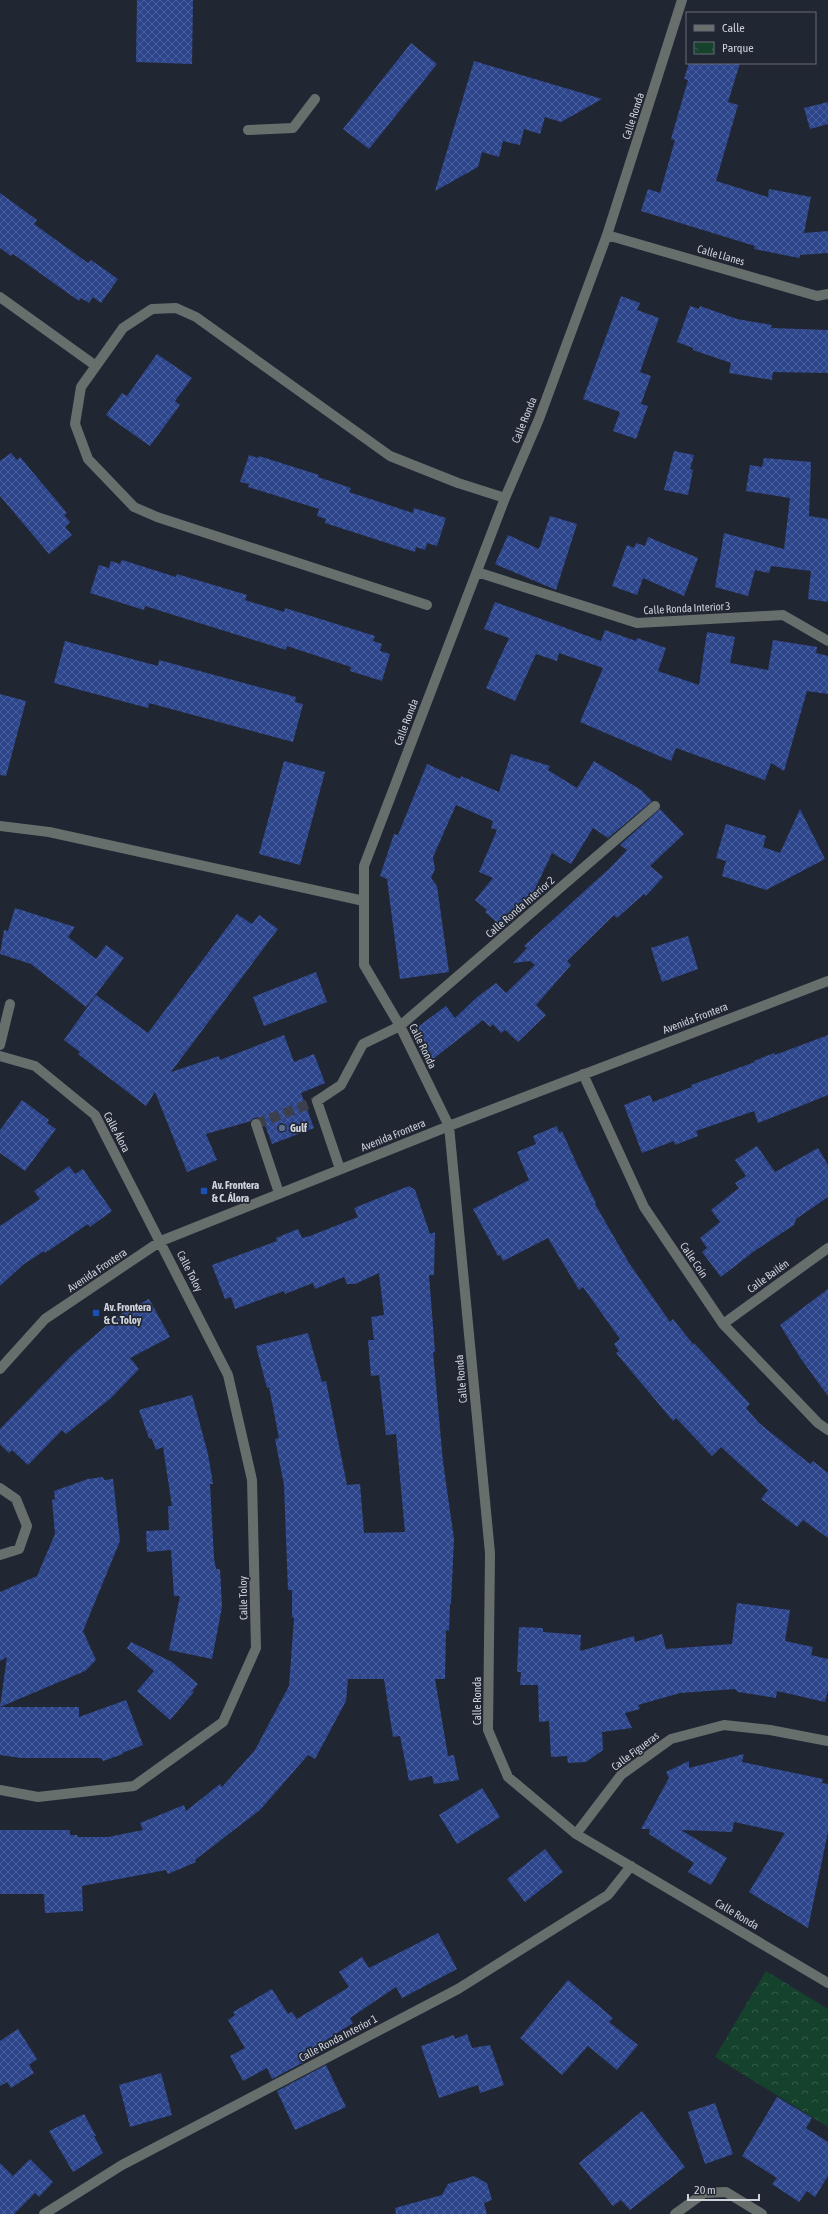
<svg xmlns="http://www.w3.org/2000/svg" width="828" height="2214" font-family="'Asap Condensed',sans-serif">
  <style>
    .park { fill: url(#park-crowns) }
    .building { fill: url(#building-cross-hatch) }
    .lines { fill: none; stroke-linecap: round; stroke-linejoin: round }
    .minor-tunnel { stroke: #3b404c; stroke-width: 10; stroke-dasharray: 10 5; stroke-linecap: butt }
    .minor { stroke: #676f6d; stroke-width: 10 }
    .service-dot { fill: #5c6f8a; stroke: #212633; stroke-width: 1.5 }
    .transit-dot { fill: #1a4fb4; stroke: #212633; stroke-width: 1.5 }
    .labels { text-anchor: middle; stroke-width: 3.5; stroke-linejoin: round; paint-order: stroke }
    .street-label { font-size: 11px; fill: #ced2da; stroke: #212633 }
    .poi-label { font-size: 11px; font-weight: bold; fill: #ced2da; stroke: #212633; text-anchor: start }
  </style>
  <defs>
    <pattern id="park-crowns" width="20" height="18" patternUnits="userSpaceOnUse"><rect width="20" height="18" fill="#14422c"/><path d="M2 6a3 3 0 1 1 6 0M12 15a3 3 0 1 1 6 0" fill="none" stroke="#355c4a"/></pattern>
    <pattern id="building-cross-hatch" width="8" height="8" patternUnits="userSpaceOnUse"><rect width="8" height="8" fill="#2d458b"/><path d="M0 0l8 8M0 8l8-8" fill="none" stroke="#4a5f9b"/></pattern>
  </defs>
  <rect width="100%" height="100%" fill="#212633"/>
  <path class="park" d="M 766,1971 L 828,2009 L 828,2127 L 715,2057 Z"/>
  <path class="building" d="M 137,0 L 193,0 L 192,64 L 136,62 Z
    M 411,43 L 437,64 L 369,149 L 343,129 Z
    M 474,61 L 602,99 L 561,122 L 545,117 L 540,134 L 524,129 L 520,145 L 503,141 L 499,157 L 482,152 L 478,167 L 435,191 Z
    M 689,63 L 740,63 L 728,102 L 738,105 L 716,181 L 768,197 L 769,189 L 811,197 L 804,233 L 828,231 L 828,253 L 800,255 L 799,258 L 754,249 L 755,246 L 641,211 L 648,189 L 660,193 L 675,140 L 671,139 L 688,80 L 684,79 Z
    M 828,102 L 828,124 L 810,129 L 804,108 Z
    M 0,193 L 37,220 L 34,224 L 88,263 L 91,260 L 118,279 L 101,303 L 93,297 L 89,303 L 81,298 L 79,301 L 13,254 L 11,256 L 0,248 Z
    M 621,296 L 640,303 L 637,310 L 659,318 L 640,372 L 651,376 L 641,404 L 648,406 L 636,439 L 613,431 L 620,412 L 583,399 Z
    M 690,306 L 699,309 L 700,306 L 737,319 L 772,325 L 771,328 L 828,330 L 828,373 L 773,372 L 772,380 L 729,373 L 731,363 L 693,350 L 693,348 L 677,342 Z
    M 157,354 L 192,378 L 175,401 L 180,405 L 150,446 L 106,415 L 122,393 L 127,396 Z
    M 674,451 L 694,455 L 690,469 L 693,470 L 688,495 L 664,490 Z
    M 11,453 L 17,460 L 20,457 L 67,513 L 64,515 L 70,522 L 65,527 L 72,535 L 49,554 L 0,496 L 0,461 Z
    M 249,455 L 258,458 L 259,456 L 319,475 L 318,477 L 351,488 L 349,492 L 413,513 L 414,508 L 446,518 L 437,546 L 427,543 L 425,550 L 416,547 L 415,552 L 325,523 L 326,519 L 317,516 L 319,509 L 248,487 L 249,484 L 240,482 Z
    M 764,458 L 811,462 L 809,516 L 828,519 L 828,602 L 808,599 L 811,571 L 771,566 L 769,573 L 755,570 L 748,596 L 715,587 L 724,533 L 784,549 L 790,498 L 746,491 L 750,465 L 762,467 Z
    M 550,516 L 577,524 L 556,590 L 495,564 L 508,535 L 539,549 Z
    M 648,537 L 698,558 L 684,596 L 643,578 L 637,595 L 612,586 L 627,545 L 634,548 L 636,543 L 645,546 Z
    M 122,560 L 176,577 L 177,574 L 247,595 L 245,600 L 284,612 L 285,608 L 375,636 L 373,641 L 382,644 L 380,651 L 390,654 L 382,681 L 350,671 L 351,667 L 287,646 L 286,650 L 145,606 L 144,610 L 90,593 L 99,565 L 109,568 L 111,561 L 120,564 Z
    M 495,602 L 601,641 L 605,630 L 636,641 L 637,638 L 666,648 L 658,671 L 699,685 L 707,632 L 735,637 L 730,663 L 768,670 L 773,640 L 817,647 L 816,653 L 828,656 L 828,694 L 807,691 L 784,771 L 771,763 L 765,780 L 676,748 L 671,761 L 580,722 L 603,668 L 559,653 L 557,661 L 536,654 L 515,701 L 486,688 L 509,638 L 484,629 Z
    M 65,641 L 158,666 L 159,660 L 296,697 L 295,702 L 303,704 L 293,742 L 149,703 L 148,708 L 54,683 Z
    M 0,694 L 26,701 L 6,776 L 0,775 Z
    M 511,754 L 550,766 L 548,770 L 577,788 L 594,761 L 641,790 L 652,801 L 608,838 L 593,828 L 571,864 L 552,853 L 526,908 L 503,928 L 485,912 L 487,910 L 475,900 L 493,878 L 479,872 L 497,830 L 491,828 L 493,821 L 456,805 L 433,857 L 435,869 L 431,878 L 437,886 L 449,972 L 400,979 L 387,879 L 380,876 L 394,834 L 398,835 L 427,764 L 460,779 L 461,776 L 499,792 Z
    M 284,761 L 325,772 L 300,865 L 259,854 Z
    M 660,809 L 684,834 L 650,866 L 663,877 L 646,896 L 644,894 L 617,918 L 614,915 L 567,961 L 571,965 L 536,1005 L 546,1015 L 518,1042 L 505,1030 L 501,1033 L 493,1024 L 490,1027 L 483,1020 L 428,1063 L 420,1053 L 428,1046 L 415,1029 L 446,1006 L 455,1018 L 476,998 L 496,983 L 506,993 L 535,965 L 530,961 L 513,963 L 527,948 L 524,946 L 611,867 L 627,850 L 620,845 Z
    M 800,809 L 825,859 L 766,890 L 722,876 L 726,861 L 716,858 L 726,824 L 766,836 L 763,847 L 780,853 Z
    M 15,908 L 75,927 L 68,937 L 96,959 L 106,945 L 124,958 L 86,1007 L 31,964 L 0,954 L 4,930 L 8,931 Z
    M 237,914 L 252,924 L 259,915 L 278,929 L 171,1072 L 219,1056 L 220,1060 L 284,1035 L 294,1062 L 314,1054 L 325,1083 L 301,1093 L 314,1128 L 272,1144 L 262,1117 L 254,1118 L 251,1121 L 206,1134 L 217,1160 L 187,1172 L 155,1092 L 146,1106 L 78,1054 L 80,1052 L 64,1040 L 96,995 L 148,1033 Z
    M 688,936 L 698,969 L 662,982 L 651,948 Z
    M 316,972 L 327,1002 L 264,1026 L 253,997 Z
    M 828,1035 L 828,1095 L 758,1123 L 754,1111 L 696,1131 L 698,1136 L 675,1145 L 674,1141 L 642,1153 L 624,1105 L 650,1095 L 653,1102 L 692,1087 L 691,1085 L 755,1062 L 754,1061 L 774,1053 L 775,1055 Z
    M 22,1100 L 49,1120 L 47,1123 L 56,1129 L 25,1171 L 0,1153 L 0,1130 Z
    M 557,1126 L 559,1133 L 562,1131 L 578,1167 L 596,1203 L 595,1204 L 629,1263 L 670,1322 L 673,1319 L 693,1344 L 694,1343 L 750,1404 L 746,1408 L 759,1423 L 810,1464 L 813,1461 L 828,1473 L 828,1538 L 803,1520 L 797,1527 L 761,1499 L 768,1490 L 721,1447 L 712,1456 L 676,1418 L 673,1421 L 616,1353 L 619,1351 L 614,1344 L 620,1339 L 583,1287 L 579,1290 L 548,1238 L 503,1261 L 500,1255 L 498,1256 L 473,1209 L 529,1180 L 517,1152 L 536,1144 L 533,1136 Z
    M 757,1146 L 775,1172 L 818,1148 L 828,1165 L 828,1197 L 796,1219 L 794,1225 L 753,1252 L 721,1277 L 702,1252 L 707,1248 L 700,1238 L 720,1222 L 711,1210 L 739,1188 L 735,1183 L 746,1176 L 735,1160 Z
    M 69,1166 L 75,1174 L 83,1169 L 112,1211 L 90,1227 L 88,1224 L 45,1253 L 44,1251 L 24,1264 L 0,1286 L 0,1226 L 40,1199 L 34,1191 Z
    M 409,1186 L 415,1190 L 430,1234 L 435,1232 L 434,1275 L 429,1275 L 435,1352 L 433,1352 L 443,1462 L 454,1539 L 451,1604 L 450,1604 L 449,1631 L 446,1630 L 445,1679 L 435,1679 L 448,1756 L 454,1755 L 459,1780 L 434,1784 L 432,1776 L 409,1781 L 400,1736 L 393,1737 L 384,1679 L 348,1679 L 346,1701 L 315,1759 L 308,1755 L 260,1810 L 195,1860 L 196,1862 L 168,1874 L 166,1870 L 82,1886 L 83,1911 L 45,1913 L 44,1894 L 0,1894 L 0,1830 L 70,1830 L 70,1835 L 77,1835 L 78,1837 L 108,1837 L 143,1830 L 140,1823 L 184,1805 L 186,1811 L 220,1784 L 222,1787 L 255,1750 L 289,1686 L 294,1618 L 292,1617 L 292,1590 L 288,1590 L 284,1485 L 275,1439 L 279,1438 L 269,1387 L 267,1388 L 256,1346 L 308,1333 L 322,1382 L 326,1381 L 347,1485 L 360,1484 L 364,1533 L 405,1532 L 396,1434 L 386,1435 L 379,1375 L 371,1376 L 368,1340 L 374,1340 L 371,1317 L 384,1315 L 379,1273 L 355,1284 L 347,1284 L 344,1277 L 315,1289 L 313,1283 L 285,1294 L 284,1291 L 235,1309 L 231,1297 L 225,1299 L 212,1265 L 277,1241 L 276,1238 L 298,1229 L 302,1238 L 310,1236 L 358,1217 L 354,1208 Z
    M 828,1289 L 828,1396 L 801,1359 L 780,1325 Z
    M 149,1299 L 170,1337 L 130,1358 L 139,1369 L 111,1398 L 66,1434 L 62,1430 L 28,1465 L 12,1450 L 9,1453 L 0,1444 L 0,1429 L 72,1355 L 107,1325 L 106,1322 Z
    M 192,1395 L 208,1454 L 213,1484 L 210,1484 L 214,1558 L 216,1569 L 220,1569 L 222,1607 L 212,1659 L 169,1650 L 180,1596 L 174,1596 L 171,1550 L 147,1552 L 146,1531 L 169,1530 L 168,1506 L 172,1506 L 163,1447 L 156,1450 L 152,1439 L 149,1438 L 139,1410 Z
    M 103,1477 L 104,1480 L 113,1479 L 120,1541 L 83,1631 L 96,1660 L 85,1671 L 0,1707 L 7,1657 L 0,1661 L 0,1592 L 37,1576 L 55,1534 L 52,1500 L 55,1499 L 54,1491 L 88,1479 Z
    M 737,1603 L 790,1610 L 785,1641 L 813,1647 L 811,1655 L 828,1659 L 828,1690 L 825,1702 L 777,1691 L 776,1698 L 738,1692 L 735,1689 L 680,1693 L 638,1705 L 640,1709 L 625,1713 L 632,1728 L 602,1732 L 603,1750 L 586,1762 L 568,1763 L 567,1756 L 551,1757 L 549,1721 L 539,1722 L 538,1685 L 520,1685 L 521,1672 L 517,1672 L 519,1627 L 543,1628 L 543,1632 L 581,1635 L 580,1651 L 634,1636 L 635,1642 L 662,1634 L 666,1649 L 732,1644 Z
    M 131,1642 L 172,1662 L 198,1684 L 192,1691 L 194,1692 L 170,1720 L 137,1691 L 154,1671 L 127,1648 Z
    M 126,1700 L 143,1745 L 122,1753 L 123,1754 L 103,1761 L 101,1758 L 21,1758 L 0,1755 L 0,1707 L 79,1707 L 79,1717 Z
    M 744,1754 L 742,1762 L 823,1779 L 822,1783 L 828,1784 L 828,1832 L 808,1928 L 749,1892 L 785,1833 L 734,1822 L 732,1832 L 681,1830 L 727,1858 L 711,1885 L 688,1872 L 694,1863 L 649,1834 L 650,1829 L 641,1829 L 669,1778 L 666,1772 L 689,1761 L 689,1768 Z
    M 482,1788 L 500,1817 L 457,1844 L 439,1815 Z
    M 545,1849 L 563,1872 L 525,1902 L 507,1879 Z
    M 438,1933 L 457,1969 L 402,1998 L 396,1987 L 350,2018 L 353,2023 L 317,2046 L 321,2053 L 272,2079 L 267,2068 L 243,2081 L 230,2056 L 245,2048 L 228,2020 L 235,2015 L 233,2012 L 272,1989 L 288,2014 L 292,2012 L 297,2019 L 349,1987 L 339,1972 L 362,1957 L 369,1968 Z
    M 568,1980 L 613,2018 L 609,2022 L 638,2045 L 617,2070 L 588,2046 L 562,2075 L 520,2038 Z
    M 18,2029 L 37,2059 L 29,2065 L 34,2073 L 11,2088 L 7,2082 L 0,2086 L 0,2041 Z
    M 467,2034 L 472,2048 L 490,2045 L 504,2085 L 480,2093 L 478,2085 L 439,2098 L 421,2046 L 454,2035 L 455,2039 Z
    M 326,2065 L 346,2107 L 295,2130 L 277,2091 Z
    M 161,2073 L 172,2115 L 130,2127 L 119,2085 Z
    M 777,2097 L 812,2118 L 806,2128 L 828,2142 L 828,2176 L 815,2197 L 807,2191 L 799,2202 L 772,2184 L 777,2178 L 742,2156 Z
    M 715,2103 L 733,2154 L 705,2164 L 688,2112 Z
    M 642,2111 L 685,2167 L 630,2210 L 621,2200 L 613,2206 L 579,2163 Z
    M 84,2114 L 96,2136 L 94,2136 L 103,2153 L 73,2172 L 49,2131 Z
    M 30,2159 L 53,2182 L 39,2197 L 35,2193 L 14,2214 L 0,2214 L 0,2163 L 13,2176 Z
    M 474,2176 L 487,2183 L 492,2200 L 484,2203 L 487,2214 L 396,2214 L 395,2208 L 442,2195 L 448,2184 Z"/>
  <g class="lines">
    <path class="minor-tunnel" d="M 256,1124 L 317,1101"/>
    <path class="minor" d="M 682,0 L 607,235 L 539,419 L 505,498 L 364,866 L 364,965 L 400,1026 L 449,1126 L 490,1553 L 488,1730 L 508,1777 L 576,1834 L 828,1983
      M 248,130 L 293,128 L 315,99
      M 607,235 L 817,296 L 828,294
      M 0,297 L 96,366
      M 477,572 L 637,623 L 783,615 L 828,641
      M 427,605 L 157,517 L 134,507 L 88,459 L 75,424 L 81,387 L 123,328 L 152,309 L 176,308 L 196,317 L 390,456 L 458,483 L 505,498
      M 0,826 L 49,832 L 364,901
      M 0,1045 L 10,1004
      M 0,1056 L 35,1066 L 95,1115 L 228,1375 L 252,1480 L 256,1648 L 223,1722 L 134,1786 L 38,1797 L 0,1790
      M 583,1074 L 644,1207 L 723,1324 L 818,1423 L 828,1430
      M 256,1124 L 279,1193
      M 340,1169 L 317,1101 L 341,1085 L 363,1044 L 400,1026 L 655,806
      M 723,1324 L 828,1248
      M 0,1369 L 45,1319 L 161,1241 L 449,1126 L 828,981
      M 0,1488 L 16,1499 L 27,1526 L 19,1549 L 0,1555
      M 576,1834 L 621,1775 L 671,1739 L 724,1725 L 770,1730 L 828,1741
      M 44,2214 L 122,2165 L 458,1989 L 608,1895 L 631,1866
      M 675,2214 L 704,2193 L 726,2192 L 762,2214"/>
  </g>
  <circle class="service-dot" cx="282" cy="1128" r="4"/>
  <g class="transit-dot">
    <rect x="200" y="1187" width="8" height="8" rx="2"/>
    <rect x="92" y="1309" width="8" height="8" rx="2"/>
  </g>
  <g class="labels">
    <g class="street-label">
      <text transform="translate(633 116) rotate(-72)" y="4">Calle Ronda</text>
      <text transform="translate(721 255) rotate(16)" y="4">Calle Llanes</text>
      <text transform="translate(524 420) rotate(-68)" y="4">Calle Ronda</text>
      <text transform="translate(687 608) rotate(-3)" y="4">Calle Ronda Interior 3</text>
      <text transform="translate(406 722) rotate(-69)" y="4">Calle Ronda</text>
      <text transform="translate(520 907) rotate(-41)" y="4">Calle Ronda Interior 2</text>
      <text transform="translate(695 1018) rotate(-21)" y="4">Avenida Frontera</text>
      <text transform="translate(423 1046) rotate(64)" y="4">Calle Ronda</text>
      <text transform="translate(117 1132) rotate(62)" y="4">Calle Álora</text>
      <text transform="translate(393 1135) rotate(-22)" y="4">Avenida Frontera</text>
      <text transform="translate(694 1260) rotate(56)" y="4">Calle Coín</text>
      <text transform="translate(97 1270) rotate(-34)" y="4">Avenida Frontera</text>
      <text transform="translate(190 1271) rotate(63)" y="4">Calle Toloy</text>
      <text transform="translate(768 1276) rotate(-36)" y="4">Calle Bailén</text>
      <text transform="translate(461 1379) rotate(-95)" y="4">Calle Ronda</text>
      <text transform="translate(243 1598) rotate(-91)" y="4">Calle Toloy</text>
      <text transform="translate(477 1701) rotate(-90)" y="4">Calle Ronda</text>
      <text transform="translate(635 1751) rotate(-37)" y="4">Calle Figueras</text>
      <text transform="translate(737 1914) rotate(31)" y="4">Calle Ronda</text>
      <text transform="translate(338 2038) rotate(-28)" y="4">Calle Ronda Interior 1</text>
    </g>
    <g class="poi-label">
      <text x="290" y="1132">Gulf</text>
      <text x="212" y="1189">Av. Frontera<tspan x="212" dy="13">&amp; C. Álora</tspan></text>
      <text x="104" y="1311">Av. Frontera<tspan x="104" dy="13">&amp; C. Toloy</tspan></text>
    </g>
  </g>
  <rect x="686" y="12" width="130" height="52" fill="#212633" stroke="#666b76"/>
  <rect x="694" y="25" width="20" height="6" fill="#676f6d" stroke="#666b76"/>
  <text x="722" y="32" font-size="12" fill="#ced2da">Calle</text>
  <rect x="694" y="42" width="20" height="12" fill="url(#park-crowns)" stroke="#666b76"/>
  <text x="722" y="52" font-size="12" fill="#ced2da">Parque</text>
  <path d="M688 2194v6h71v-6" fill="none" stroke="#ced2da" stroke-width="2"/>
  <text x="694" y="2194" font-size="12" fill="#ced2da" stroke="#212633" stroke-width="3" paint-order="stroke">20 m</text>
</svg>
